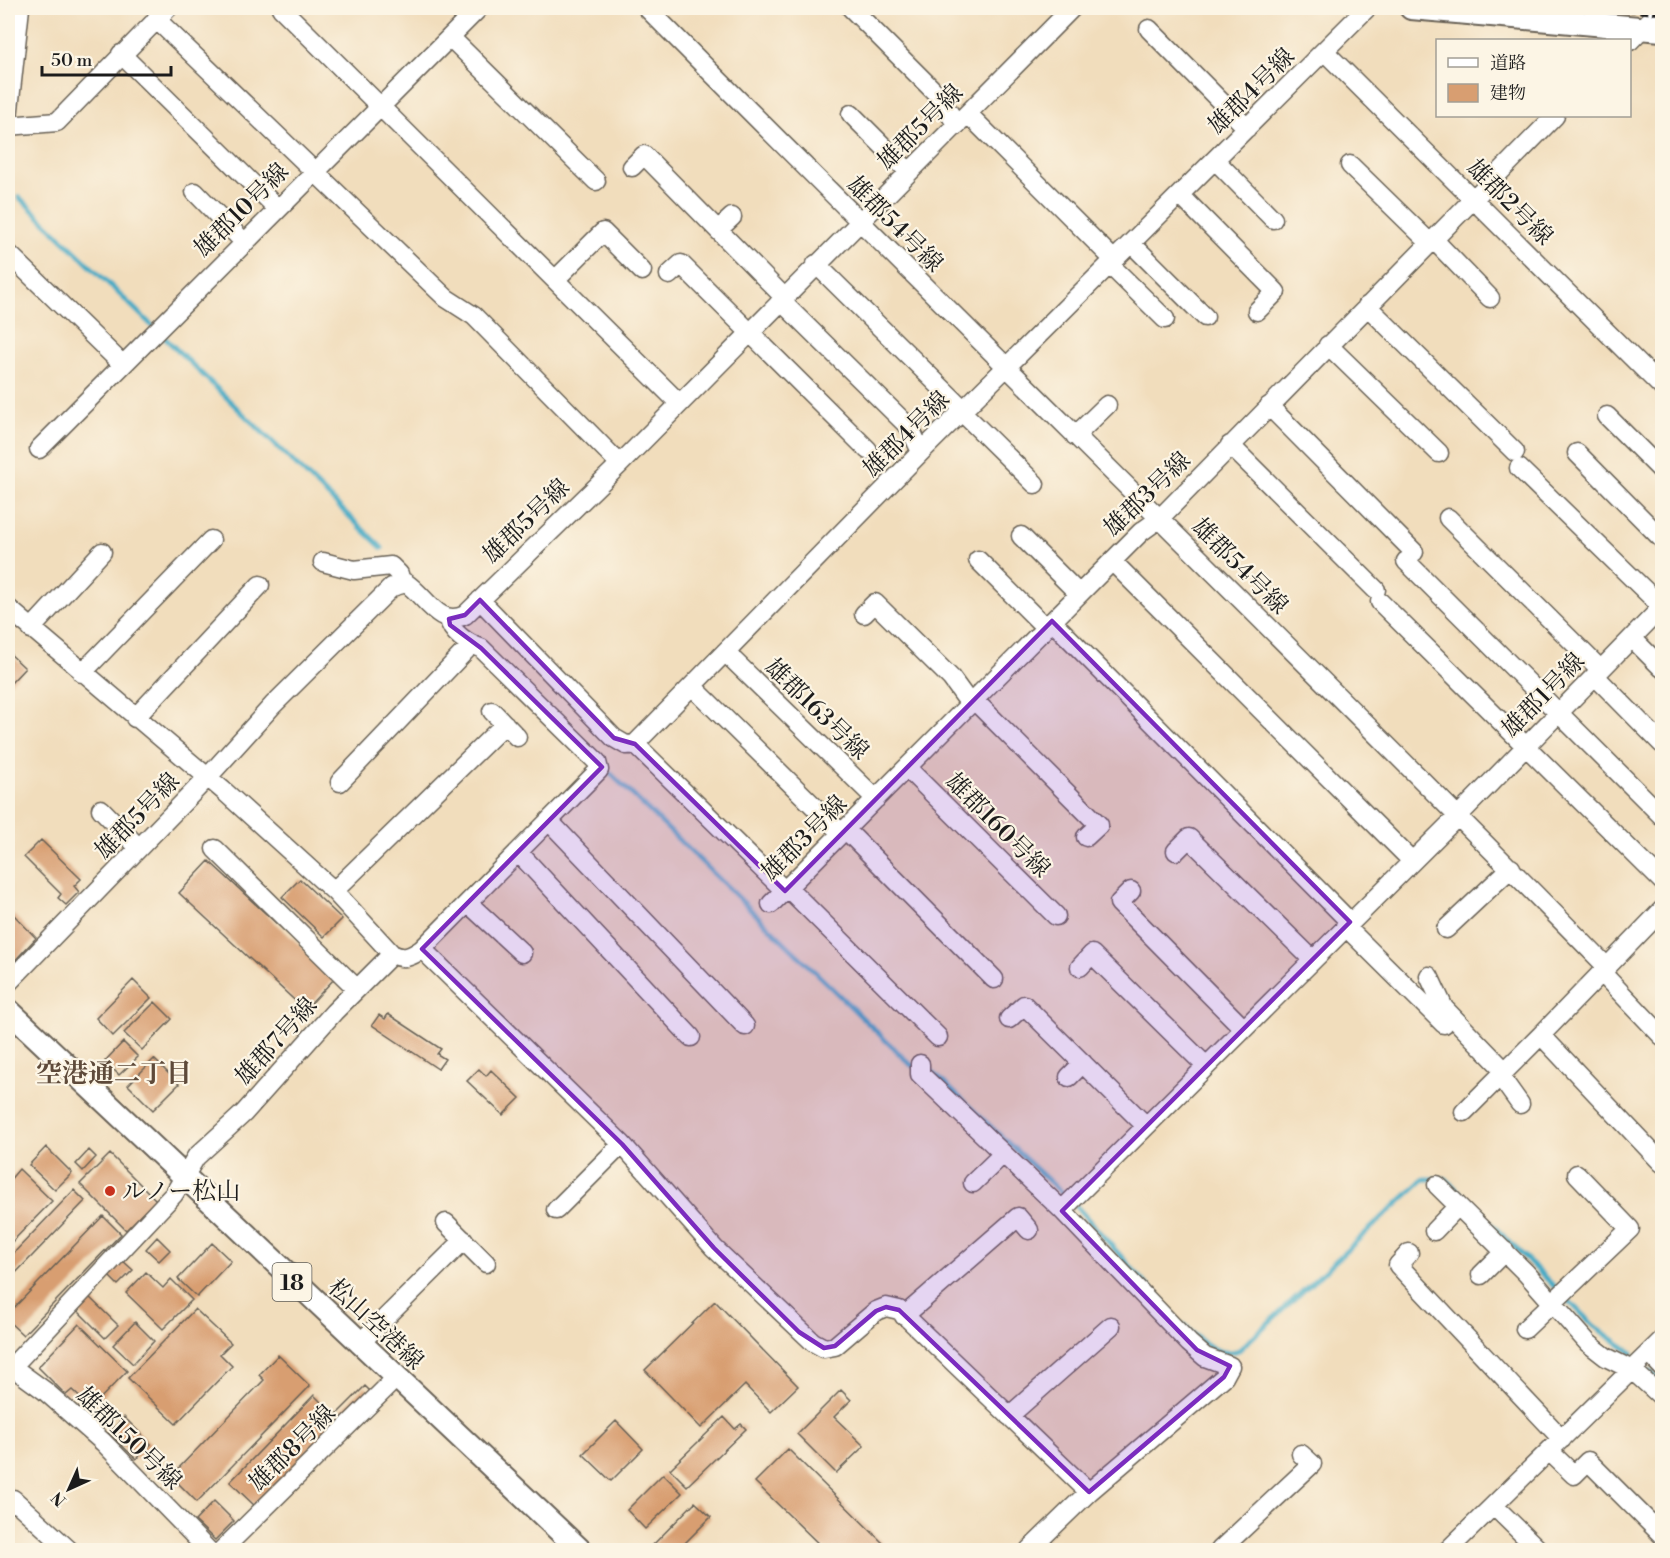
<svg xmlns="http://www.w3.org/2000/svg" width="1670" height="1558" font-family="'Libre Bodoni','Noto Serif JP',serif">
  <style>
    .lines { fill: none; stroke-linecap: round; stroke-linejoin: round }
    .stream { stroke: #45aac5; stroke-width: 5 }
    .building { fill: #d89e71 }
    .minor-casing { stroke: #676054; stroke-width: 21 }
    .major-casing { stroke: #676054; stroke-width: 26 }
    .minor { stroke: #fff; stroke-width: 18 }
    .major { stroke: #fff; stroke-width: 22 }
    .rail { stroke: #1c1c1c; stroke-width: 4.5; stroke-dasharray: 9 4.5; stroke-linecap: butt }
    .marked { fill: #7b2cbf; fill-opacity: 0.2; stroke: #7b2cbf; stroke-width: 4.5; stroke-linejoin: round }
    .poi-dot { fill: #c8321e; stroke: #fcf5e5; stroke-width: 2 }
    .labels { text-anchor: middle; stroke-width: 4.5; stroke-linejoin: round; paint-order: stroke }
    .shield { fill: #fcf5e5; stroke: #5f5d58; stroke-width: 1.5 }
    .shield-label { font-size: 22px; font-weight: bold; fill: #1c1c1c }
    .street-label { font-size: 24px; fill: #1c1c1c; stroke: #fcf5e5 }
    .poi-label { font-size: 24px; fill: #1c1c1c; stroke: #fcf5e5; text-anchor: start }
    .neighbourhood-label { font-size: 26px; font-weight: bold; fill: #5e4a3a; stroke: #fcf5e5 }
  </style>
  <rect width="100%" height="100%" fill="#fcf5e5"/>
  <filter id="ink" filterUnits="userSpaceOnUse"><feTurbulence type="fractalNoise" baseFrequency=".0167" numOctaves="2"/><feDisplacementMap in="SourceGraphic" scale="12" xChannelSelector="R" yChannelSelector="G"/><feConvolveMatrix kernelMatrix="1 2 1 2 8 2 1 2 1" color-interpolation-filters="sRGB"/></filter>
  <filter id="wash" filterUnits="userSpaceOnUse"><feTurbulence type="fractalNoise" baseFrequency=".008" numOctaves="4" result="noise"/><feDisplacementMap in="SourceGraphic" scale="24" xChannelSelector="R" yChannelSelector="G"/><feGaussianBlur stdDeviation="1.35" result="paint"/><feColorMatrix in="noise" values="0 0 0 0 0 0 0 0 0 0 0 0 0 0 0 0 0 1.4 0 .05"/><feComposite in="paint" operator="in"/></filter>
  <g filter="url(#wash)">
    <rect width="100%" height="100%" fill="#f1ddbc"/>
    <g class="lines">
      <path class="stream" d="M 19,197 L 382,548
        M 611,774 L 911,1065 L 931,1071 L 1076,1206 L 1152,1291
        M 1185,1326 C 1200,1340 1217,1359 1239,1350 L 1424,1179 L 1446,1179 L 1594,1326 L 1632,1353
        M 1651,1371 L 1662,1382"/>
    </g>
    <g id="blocks">
      <path class="building" d="M 8,652 L 25,668 L 8,686 Z
        M 41,840 L 81,879 L 74,886 L 79,892 L 66,905 L 58,898 L 61,894 L 24,857 Z
        M 209,861 L 335,978 L 305,1010 L 179,893 Z
        M 300,879 L 342,919 L 324,937 L 282,897 Z
        M 14,915 L 36,938 L 8,968 L 8,922 Z
        M 133,980 L 151,998 L 113,1036 L 96,1018 Z
        M 155,1002 L 172,1019 L 142,1050 L 124,1033 Z
        M 388,1014 L 441,1049 L 437,1054 L 445,1059 L 438,1069 L 372,1025 L 379,1015 L 385,1019 Z
        M 123,1042 L 138,1057 L 119,1075 L 105,1061 Z
        M 154,1059 L 179,1084 L 153,1110 L 128,1085 Z
        M 479,1069 L 486,1076 L 491,1070 L 520,1098 L 503,1115 L 467,1081 Z
        M 46,1147 L 72,1173 L 55,1190 L 29,1165 Z
        M 89,1150 L 96,1157 L 83,1171 L 76,1164 Z
        M 110,1154 L 156,1200 L 126,1230 L 80,1184 Z
        M 19,1169 L 52,1201 L 8,1246 L 8,1182 Z
        M 74,1190 L 85,1201 L 8,1281 L 8,1259 Z
        M 103,1216 L 121,1234 L 23,1335 L 8,1321 L 8,1314 Z
        M 157,1237 L 170,1250 L 159,1261 L 146,1249 Z
        M 212,1243 L 231,1261 L 197,1297 L 178,1279 Z
        M 123,1261 L 133,1270 L 118,1285 L 109,1276 Z
        M 146,1272 L 163,1288 L 171,1279 L 192,1300 L 163,1329 L 126,1293 Z
        M 86,1294 L 118,1325 L 105,1338 L 74,1307 Z
        M 715,1301 L 798,1386 L 771,1412 L 745,1385 L 701,1428 L 645,1370 Z
        M 195,1309 L 231,1343 L 220,1354 L 232,1366 L 176,1424 L 128,1378 Z
        M 135,1322 L 154,1341 L 133,1364 L 113,1345 Z
        M 79,1324 L 127,1371 L 91,1408 L 72,1390 L 66,1395 L 38,1367 Z
        M 278,1355 L 310,1386 L 197,1502 L 171,1476 L 264,1380 L 259,1375 Z
        M 365,1386 L 370,1391 L 257,1508 L 230,1482 L 314,1395 L 335,1416 Z
        M 841,1390 L 851,1400 L 834,1417 L 864,1446 L 836,1473 L 797,1434 Z
        M 124,1417 L 151,1444 L 136,1459 L 109,1433 Z
        M 724,1417 L 735,1429 L 741,1424 L 746,1429 L 687,1486 L 670,1469 Z
        M 616,1421 L 643,1449 L 611,1481 L 583,1454 Z
        M 788,1449 L 888,1548 L 886,1550 L 825,1550 L 755,1482 Z
        M 663,1474 L 682,1493 L 645,1529 L 627,1510 Z
        M 214,1501 L 234,1521 L 215,1540 L 195,1521 Z
        M 695,1502 L 711,1517 L 678,1550 L 648,1550 Z"/>
    </g>
  </g>
  <g filter="url(#ink)">
    <use href="#blocks" fill-opacity="0" stroke="#676054" stroke-width="1.5"/>
    <g class="lines">
      <g class="minor-casing">
        <path id="minor" d="M 281,8 L 679,403
          M 647,8 C 965,329 1290,644 1607,967 L 1541,1035 L 1662,1163
          M 851,8 L 937,94 L 957,125
          M 156,19 L 446,298 L 474,316 L 620,464
          M 1149,29 L 1247,128
          M 450,37 L 596,181
          M 1630,41 L 1662,8
          M 1324,51 L 1662,387
          M 121,54 L 277,208
          M 851,114 L 909,172
          M 968,114 L 1114,260
          M 8,118 L 20,8
          M 8,126 L 57,122 L 168,8
          M 1215,160 L 1273,219
          M 1350,165 L 1430,243
          M 632,167 L 644,155 L 783,296
          M 195,192 L 244,242
          M 1180,195 L 1276,292 L 1257,311
          M 718,230 L 732,217
          M 1434,240 L 1490,298
          M 1131,243 L 1205,317
          M 8,253 L 122,364
          M 816,264 L 964,410
          M 1110,265 L 1165,319
          M 669,275 L 681,264 L 868,450
          M 555,280 L 603,232 L 642,271
          M 780,300 L 910,428 L 921,452
          M 1367,306 L 1515,452
          M 1328,345 L 1439,453
          M 1269,406 L 1414,552
          M 962,412 L 1035,484
          M 1607,416 L 1662,471
          M 1075,436 L 1107,405
          M 1230,445 L 1376,590
          M 39,449 L 479,8
          M 1577,453 L 1662,539
          M 1448,518 L 1601,670
          M 1021,536 L 1079,594
          M 978,560 L 1046,628
          M 1112,561 L 1412,861
          M 1406,561 L 1662,816
          M 323,562 L 354,570 L 391,566 L 399,574 L 401,583
          M 480,600 L 614,738 L 626,745 L 635,744 L 921,452 L 1367,8
          M 1380,602 L 1662,881
          M 8,608 L 225,792 L 334,891 L 392,954
          M 864,614 L 875,603 L 951,678 L 970,704
          M 1052,621 L 1350,922
          M 31,629 L 102,552
          M 1632,638 L 1662,668
          M 725,652 L 876,799
          M 82,673 L 211,540
          M 1595,676 L 1662,744
          M 692,686 L 842,834
          M 974,700 L 1099,825 L 1086,837
          M 492,711 L 517,737
          M 135,718 L 260,585
          M 635,744 L 785,891
          M 907,768 L 1056,916
          M 340,782 L 471,645
          M 101,809 L 139,848
          M 549,821 L 745,1026
          M 846,830 L 994,979
          M 215,849 L 357,989
          M 1176,851 L 1189,838 L 1312,959
          M 518,852 L 691,1037
          M 788,888 L 938,1037
          M 334,891 L 505,724
          M 1131,891 L 1119,903 L 1243,1028
          M 468,903 L 522,953
          M 771,904 L 1141,532 L 1159,519 L 1555,116
          M 1345,926 L 1444,1024
          M 1446,929 L 1511,868
          M 422,949 L 622,1144 L 714,1248 L 813,1342 L 824,1348 L 835,1346 L 876,1311 L 886,1307 L 899,1310 L 1089,1492 L 1029,1550
          M 1080,967 L 1092,954 L 1206,1066
          M 1607,967 L 1662,910
          M 1602,973 L 1662,1036
          M 1429,976 L 1444,1008 L 1505,1071
          M 8,983 L 207,778 L 273,705 L 392,587 L 406,583 C 426,596 438,628 465,615 L 620,464 L 1072,8
          M 1009,1019 L 1024,1005 L 1146,1126
          M 920,1064 L 920,1074 L 1062,1210 L 1189,1343 L 1205,1357 L 1230,1366 L 1224,1377 L 1089,1492
          M 1500,1076 L 1520,1104
          M 1069,1077 L 1083,1063
          M 1464,1112 L 1541,1035
          M 973,1183 L 1003,1154
          M 1437,1185 L 1526,1273 L 1588,1343 L 1606,1357 L 1632,1370 L 1662,1397
          M 556,1210 L 622,1144
          M 1062,1210 L 1459,815 L 1662,607 L 1519,468
          M 446,1223 L 486,1263
          M 1434,1231 L 1458,1206
          M 1409,1253 L 1398,1265 L 1562,1439
          M 1481,1275 L 1505,1251
          M 904,1316 L 1018,1217 L 1029,1230
          M 1525,1329 L 1630,1229 L 1577,1174
          M 359,1344 L 464,1240
          M 1649,1353 L 1662,1367
          M 8,1364 L 45,1391 L 103,1442 L 208,1550
          M 8,1371 L 174,1194 L 196,1157 L 244,1113 L 334,1012 L 392,954 C 404,960 411,957 422,949 L 599,770 L 597,762 L 481,648 C 468,644 451,633 449,619
          M 1009,1416 L 1111,1326
          M 1549,1451 L 1574,1475 L 1588,1461 L 1662,1535
          M 8,1505 L 13,1499 L 69,1550
          M 1494,1506 L 1539,1550
          M 222,1550 L 395,1379
          M 1220,1550 L 1312,1464 L 1301,1454
          M 1448,1550 L 1662,1340"/>
      </g>
      <g class="major-casing">
        <path id="major" d="M 1411,8 L 1662,30
          M 8,1010 L 580,1550"/>
      </g>
      <use href="#minor" class="minor"/>
      <use href="#major" class="major"/>
      <path class="rail" d="M 1599,8 L 1662,13"/>
    </g>
  </g>
  <path class="marked" d="M 480,600 L 614,738 L 635,744 L 785,891 L 1052,621 L 1350,922 L 1062,1211 L 1197,1350 L 1230,1366 L 1224,1377 L 1089,1492 L 899,1310 L 886,1307 L 876,1311 L 835,1346 L 824,1348 L 799,1332 L 714,1248 L 622,1144 L 422,949 L 602,767 L 481,648 L 450,625 L 449,619 L 465,615 Z"/>
  <circle class="poi-dot" cx="110" cy="1191" r="6"/>
  <g class="labels">
    <rect class="shield" x="272.5" y="1263" width="39" height="38" rx="4.5"/>
    <g class="shield-label">
      <text x="292" y="1290">18</text>
    </g>
    <g class="street-label">
      <text transform="translate(1251 91) rotate(-45)" y="8">雄郡4号線</text>
      <text transform="translate(920 127) rotate(-45)" y="8">雄郡5号線</text>
      <text transform="translate(1510 202) rotate(45)" y="8">雄郡2号線</text>
      <text transform="translate(241 210) rotate(-45)" y="8">雄郡10号線</text>
      <text transform="translate(895 224) rotate(45)" y="8">雄郡54号線</text>
      <text transform="translate(906 434) rotate(-45)" y="8">雄郡4号線</text>
      <text transform="translate(1147 494) rotate(-44)" y="8">雄郡3号線</text>
      <text transform="translate(526 521) rotate(-44)" y="8">雄郡5号線</text>
      <text transform="translate(1240 566) rotate(45)" y="8">雄郡54号線</text>
      <text transform="translate(1543 695) rotate(-46)" y="8">雄郡1号線</text>
      <text transform="translate(817 709) rotate(44)" y="8">雄郡163号線</text>
      <text transform="translate(137 816) rotate(-46)" y="8">雄郡5号線</text>
      <text transform="translate(998 825) rotate(45)" y="8">雄郡160号線</text>
      <text transform="translate(804 838) rotate(-45)" y="8">雄郡3号線</text>
      <text transform="translate(276 1041) rotate(-48)" y="8">雄郡7号線</text>
      <text transform="translate(376 1324) rotate(43)" y="8">松山空港線</text>
      <text transform="translate(129 1438) rotate(44)" y="8">雄郡150号線</text>
      <text transform="translate(292 1448) rotate(-45)" y="8">雄郡8号線</text>
    </g>
    <g class="poi-label">
      <text x="122" y="1199">ルノー松山</text>
    </g>
    <g class="neighbourhood-label">
      <text x="114" y="1082">空港通二丁目</text>
    </g>
  </g>
  <rect width="1670" height="1558" fill="none" stroke="#fcf5e5" stroke-width="30"/>
  <rect x="1436" y="39" width="195" height="78" fill="#fcf5e5" stroke="#a29e95" stroke-width="1.5"/>
  <rect x="1448" y="58" width="30" height="9" fill="#ffffff" stroke="#a29e95" stroke-width="1.5"/>
  <text x="1490" y="69" font-size="18" fill="#1c1c1c">道路</text>
  <rect x="1448" y="84" width="30" height="18" fill="#d89e71" stroke="#a29e95" stroke-width="1.5"/>
  <text x="1490" y="99" font-size="18" fill="#1c1c1c">建物</text>
  <g transform="translate(69 1489) rotate(225)" stroke="#fcf5e5" stroke-width="4.5" paint-order="stroke">
  <path d="M0-4.5L10 22L0 15L-10 22Z" fill="#1c1c1c"/>
  <text y="-9" font-size="16" font-weight="bold" text-anchor="middle" fill="#1c1c1c">N</text>
  </g>
  <path d="M42 66v9h129v-9" fill="none" stroke="#1c1c1c" stroke-width="3"/>
  <text x="51" y="66" font-size="18" fill="#1c1c1c" stroke="#fcf5e5" stroke-width="4.5" paint-order="stroke">50 m</text>
</svg>
